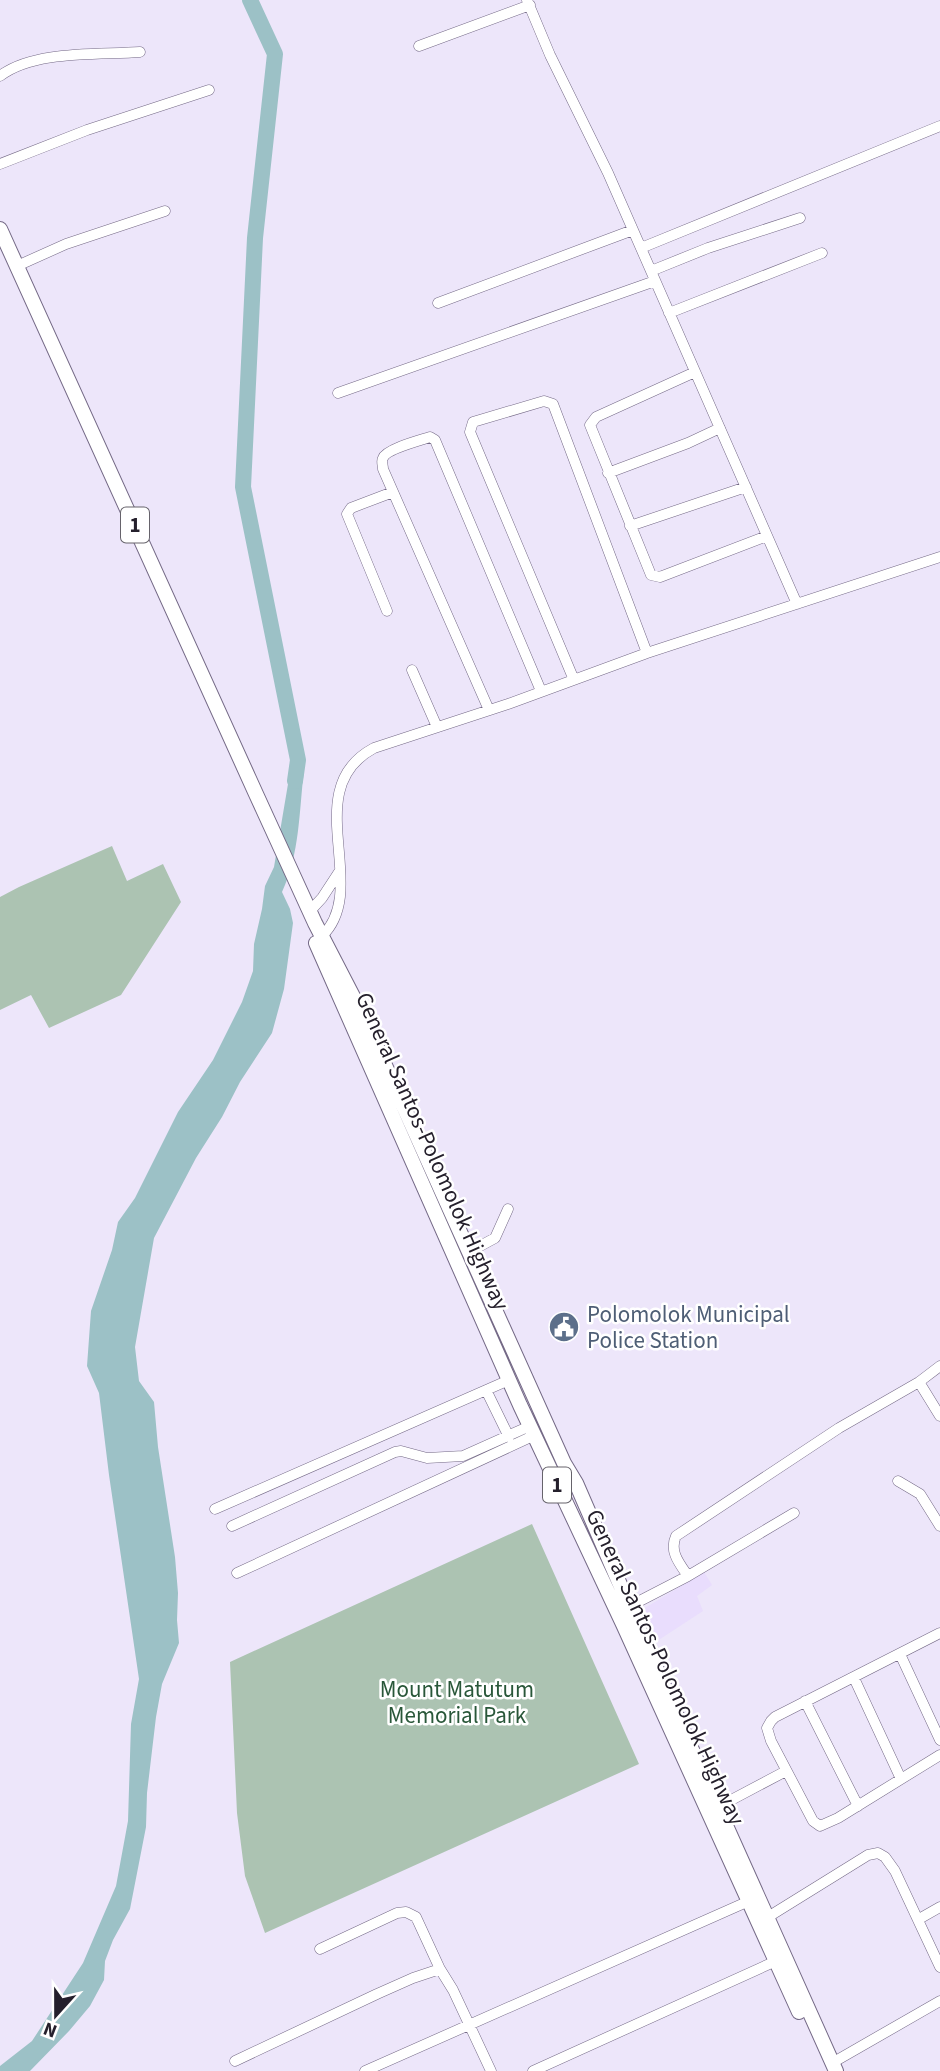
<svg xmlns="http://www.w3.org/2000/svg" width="940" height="2071" font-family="'Source Sans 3',sans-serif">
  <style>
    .built { fill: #e9ddfd }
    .green { fill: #acc3b2 }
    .water { fill: #9cc1c6 }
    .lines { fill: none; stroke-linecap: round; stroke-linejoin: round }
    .river { stroke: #9cc1c6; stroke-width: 16 }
    .minor-casing { stroke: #746986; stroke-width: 11 }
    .highway-casing { stroke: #746986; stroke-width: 16 }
    .minor { stroke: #fff; stroke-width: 10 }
    .highway { stroke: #fff; stroke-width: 14 }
    .labels { text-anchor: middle; stroke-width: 5; stroke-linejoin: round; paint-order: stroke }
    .shield { fill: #fff; stroke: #66636b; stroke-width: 2 }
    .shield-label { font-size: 21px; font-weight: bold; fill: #25202c }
    .street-label { font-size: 23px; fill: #25202c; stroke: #fff }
    .service-label { font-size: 23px; fill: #4e5e75; stroke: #fff; text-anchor: start }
    .park-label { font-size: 23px; fill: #295739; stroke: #fff }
  </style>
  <rect width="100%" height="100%" fill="#ede6fa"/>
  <path class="built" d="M 704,1572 L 712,1585 L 697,1596 L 703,1611 L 654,1643 L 640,1611 Z"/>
  <path class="green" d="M 112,846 L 127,881 L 163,864 L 181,902 L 121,995 L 49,1028 L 31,995 L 0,1010 L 0,897 L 19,887 Z
    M 532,1524 L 639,1764 L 265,1933 L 245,1876 L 237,1813 L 230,1662 Z"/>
  <path class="water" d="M 298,760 L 304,770 C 299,811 300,854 282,892 L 290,909 L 293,923 L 284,989 L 272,1033 L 240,1082 L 222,1117 L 196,1158 L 154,1238 L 135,1347 L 139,1381 L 154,1402 L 158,1447 L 175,1557 L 178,1593 L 177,1620 L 179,1643 L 162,1684 L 156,1717 L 147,1793 L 146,1827 L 130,1909 L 113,1940 L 105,1961 L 104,1980 L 90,2006 L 69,2031 L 30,2071 L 0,2071 L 0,2066 L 32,2041 L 83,1963 L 116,1886 L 128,1821 L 131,1724 L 139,1679 L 109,1475 L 99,1393 L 87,1366 L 91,1311 L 112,1250 L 118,1222 L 135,1198 L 178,1112 L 213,1060 L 242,1002 L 253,971 L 254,944 L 262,909 L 265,886 L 274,867 L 288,784 L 290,765 Z"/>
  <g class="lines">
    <path class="river" d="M 250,0 L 275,54 L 255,238 L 243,487 L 298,760 L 295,781"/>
    <g class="minor-casing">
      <path id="minor" d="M 527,0 L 550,55 L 608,173 L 797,604
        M 419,46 L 530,5
        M 0,76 C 34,50 98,55 140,52
        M 0,164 L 87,130 L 209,90
        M 641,248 L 940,126
        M 17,266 L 66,244 L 165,211
        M 651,271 L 708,248 L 800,218
        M 438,303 L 633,230
        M 669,313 L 822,253
        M 695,372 L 596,417 L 590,425 L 651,575 L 660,577 L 767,536
        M 338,393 L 655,281
        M 608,473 L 688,443 L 720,428
        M 630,526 L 746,487
        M 387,611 L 347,514 L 351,508 L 393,492
        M 412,670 L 437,727
        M 574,680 L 470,432 L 473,422 L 544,401 L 553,404 L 647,653
        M 489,710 L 383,469 C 383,465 381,461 383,458 C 386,449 421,440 430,437 L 435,440 L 541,691
        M 310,911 L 322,898 L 339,872
        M 322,936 C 372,888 297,789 374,748 L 508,704 L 647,653 L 940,557
        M 469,1252 L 495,1238 L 508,1209
        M 919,1382 L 940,1416
        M 486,1390 L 509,1437
        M 898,1481 L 920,1494 L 940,1526
        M 215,1509 L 509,1380
        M 232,1526 L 395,1452 L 401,1451 L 427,1458 L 463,1456 L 530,1426
        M 237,1573 L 535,1435
        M 688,1576 C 679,1563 669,1551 676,1536 L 839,1428 L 919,1382 L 940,1366
        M 630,1606 L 688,1576 L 794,1513
        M 940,1633 L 775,1717 L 771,1721 L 767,1728 L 771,1741 L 813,1821 L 820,1826 L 838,1818 L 940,1755
        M 900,1654 L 940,1740
        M 854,1678 L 901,1779
        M 805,1701 L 858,1806
        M 718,1807 L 786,1771
        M 768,1917 L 868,1855 L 878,1853 L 885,1857 L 895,1871 L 940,1967
        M 919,1919 L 940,1907
        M 320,1949 L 397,1913 L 406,1912 L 416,1917 L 440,1969
        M 235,2061 L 377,1994 L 413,1978 L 440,1969 L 453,1990 L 491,2071
        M 832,2063 L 940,2001
        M 365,2071 L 749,1901
        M 533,2071 L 776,1961"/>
    </g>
    <g class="highway-casing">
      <path id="highway" d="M 0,229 L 256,794 L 315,923 L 361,1012 L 564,1463 L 576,1483 L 684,1732 L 836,2071
        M 316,943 L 520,1405 L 623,1624 L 799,2012"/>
    </g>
    <use href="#minor" class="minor"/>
    <use href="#highway" class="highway"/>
  </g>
  <defs>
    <g id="civic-disc" transform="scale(1.575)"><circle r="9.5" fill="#5c6f8a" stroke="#fff"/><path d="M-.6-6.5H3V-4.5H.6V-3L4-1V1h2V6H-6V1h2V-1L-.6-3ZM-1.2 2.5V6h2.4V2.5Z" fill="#fff"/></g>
  </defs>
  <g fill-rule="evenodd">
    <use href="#civic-disc" x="564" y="1327"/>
  </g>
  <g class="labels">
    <g class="shield">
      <rect x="121" y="507.5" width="28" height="35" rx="5"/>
      <rect x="543" y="1467.5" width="28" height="35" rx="5"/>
    </g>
    <g class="shield-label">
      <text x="135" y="532">1</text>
      <text x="557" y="1492">1</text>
    </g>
    <g class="street-label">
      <text transform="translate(433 1151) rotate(66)" y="8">General Santos-Polomolok Highway</text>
      <text transform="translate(666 1667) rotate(65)" y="8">General Santos-Polomolok Highway</text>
    </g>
    <g class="service-label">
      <text x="587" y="1322">Polomolok Municipal<tspan x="587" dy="26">Police Station</tspan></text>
    </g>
    <g class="park-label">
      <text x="457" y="1697">Mount Matutum<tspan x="457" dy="26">Memorial Park</tspan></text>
    </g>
  </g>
  <g transform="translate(56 2015) rotate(201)" stroke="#ffffff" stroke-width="5" paint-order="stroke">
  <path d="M0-5L12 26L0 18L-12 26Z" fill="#25202c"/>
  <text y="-10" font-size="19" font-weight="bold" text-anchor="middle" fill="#25202c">N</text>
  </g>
</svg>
